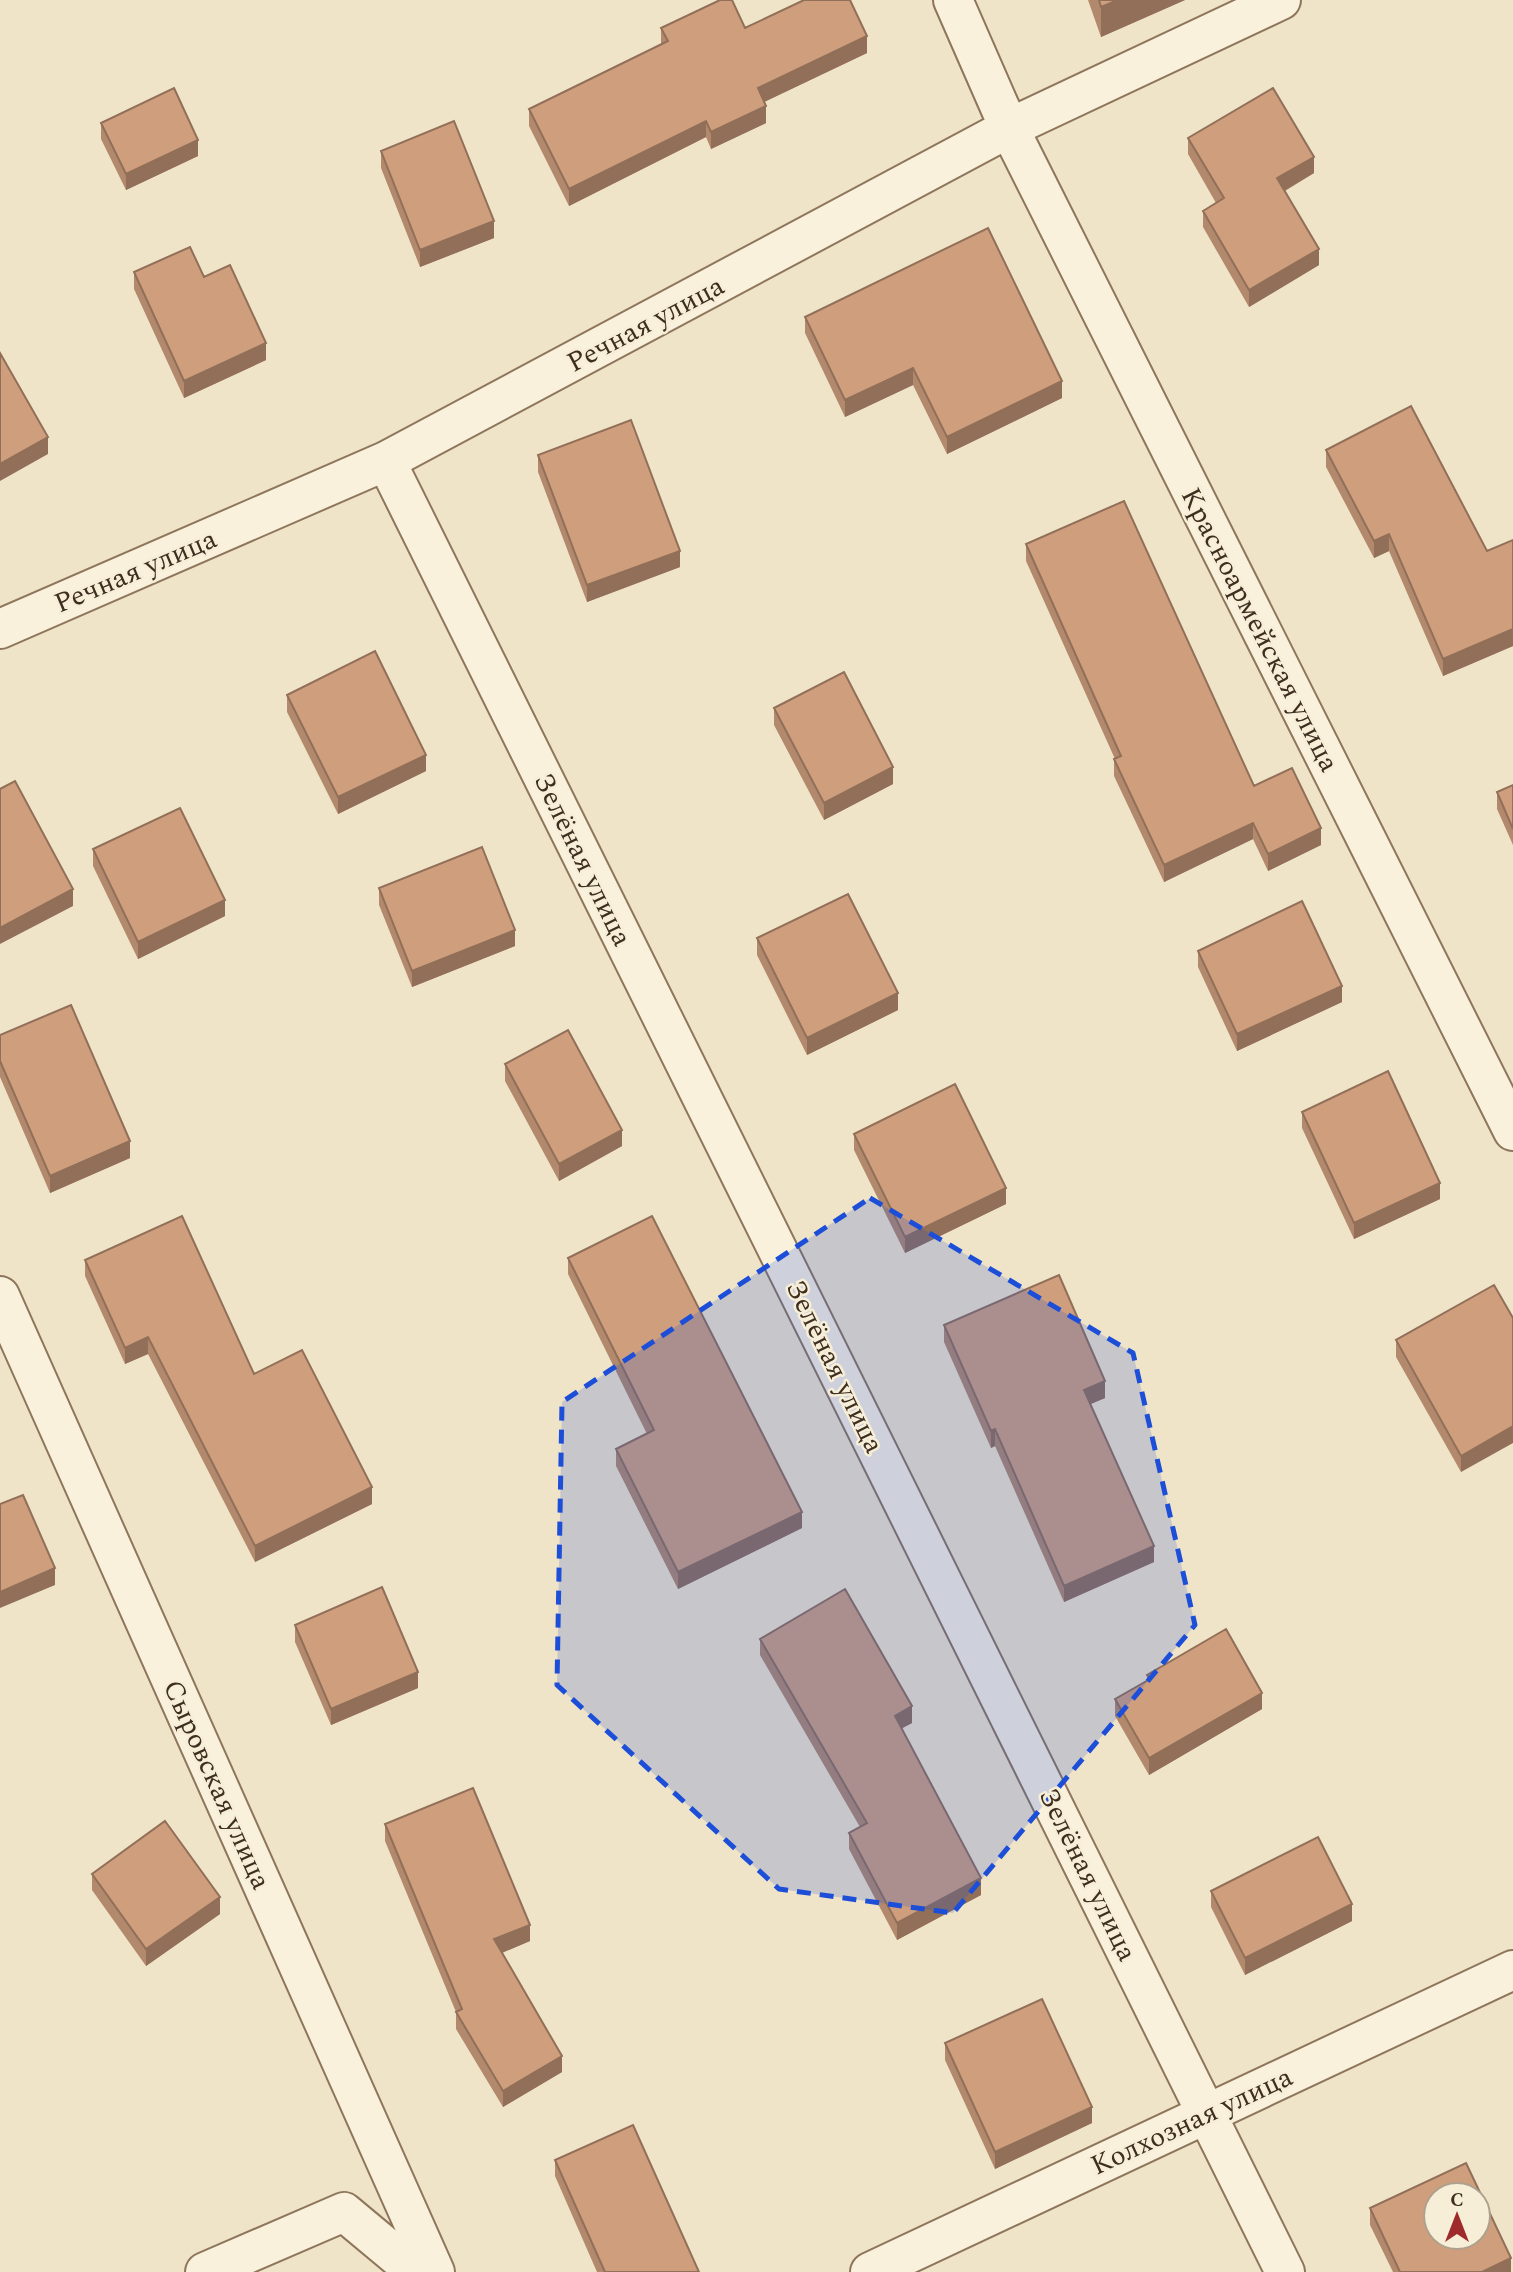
<svg xmlns="http://www.w3.org/2000/svg" width="1513" height="2272" font-family="Spectral,serif">
  <style>
    .lines { fill: none; stroke-linecap: round; stroke-linejoin: round }
    .minor-casing { stroke: #8d765c; stroke-width: 42 }
    .minor { stroke: #faf1dc; stroke-width: 38 }
    .wall { fill: #b2896c }
    .shaded-wall { fill: #916f58 }
    .building { fill: #cf9f7d; stroke: #916f58; stroke-width: 2; fill-rule: evenodd }
    .marked { fill: #1d4ed8; fill-opacity: 0.2; stroke: #1d4ed8; stroke-width: 5; stroke-dasharray: 14 9; stroke-linejoin: round }
    .labels { text-anchor: middle; stroke-width: 5; stroke-linejoin: round; paint-order: stroke }
    .street-label { font-size: 28px; fill: #3d2e20; stroke: #f7eed8 }
  </style>
  <rect width="100%" height="100%" fill="#f0e4c8"/>
  <g class="lines">
    <g class="minor-casing">
      <path id="minor" d="M 953,0 L 1009,128 L 1513,1131
        M 386,461 L 1285,2272
        M 0,629 L 386,461 L 1009,128 L 1281,0
        M 0,1296 L 435,2272
        M 205,2272 L 344,2212 L 416,2272
        M 870,2272 L 1513,1970"/>
    </g>
    <use href="#minor" class="minor"/>
  </g>
  <path class="wall" d="M 1088,0 L 1185,0 L 1101,37 Z
    M 661,28 L 745,28 L 867,53 L 764,102 L 766,123 L 711,149 L 706,137 L 569,206 L 529,126 L 529,109 L 661,44 Z
    M 101,123 L 198,156 L 126,190 L 101,139 Z
    M 1188,138 L 1314,173 L 1285,191 L 1319,265 L 1249,307 L 1203,227 L 1203,211 L 1216,203 L 1188,154 Z
    M 381,151 L 494,238 L 420,267 L 381,168 Z
    M 134,272 L 204,277 L 266,360 L 184,398 L 134,289 Z
    M 805,317 L 1062,398 L 947,454 L 913,385 L 845,417 L 805,333 Z
    M 1326,450 L 1487,551 L 1513,540 L 1513,646 L 1443,676 L 1389,551 L 1374,558 L 1326,467 Z
    M 538,455 L 680,567 L 587,602 L 538,472 Z
    M 1026,544 L 1254,786 L 1321,845 L 1268,871 L 1253,839 L 1164,882 L 1114,776 L 1114,759 L 1115,759 L 1026,561 Z
    M 287,695 L 426,771 L 338,814 L 287,712 Z
    M 774,708 L 893,784 L 824,820 L 774,725 Z
    M 1513,785 L 1513,845 L 1497,809 L 1497,792 Z
    M 93,849 L 225,916 L 138,959 L 93,866 Z
    M 379,888 L 515,946 L 412,987 L 379,905 Z
    M 757,938 L 898,1010 L 807,1055 L 757,955 Z
    M 1198,951 L 1342,1002 L 1237,1051 L 1198,967 Z
    M 0,1035 L 130,1158 L 50,1193 L 0,1077 Z
    M 505,1064 L 622,1146 L 559,1181 L 505,1081 Z
    M 1302,1112 L 1440,1199 L 1354,1239 L 1302,1128 Z
    M 854,1134 L 1006,1204 L 905,1253 L 854,1150 Z
    M 568,1258 L 802,1528 L 678,1589 L 616,1466 L 616,1449 L 647,1434 L 568,1274 Z
    M 85,1260 L 254,1374 L 372,1504 L 255,1562 L 148,1354 L 125,1364 L 85,1276 Z
    M 1513,1318 L 1461,1472 L 1396,1357 L 1396,1340 Z
    M 944,1325 L 1105,1398 L 1090,1404 L 1154,1562 L 1064,1602 L 995,1446 L 991,1448 L 944,1342 Z
    M 295,1625 L 418,1688 L 331,1725 L 295,1642 Z
    M 760,1639 L 912,1723 L 902,1728 L 981,1895 L 897,1940 L 849,1849 L 849,1833 L 860,1827 L 760,1655 Z
    M 1147,1675 L 1262,1709 L 1149,1775 L 1115,1716 L 1115,1699 L 1147,1681 Z
    M 385,1824 L 530,1941 L 502,1953 L 562,2072 L 503,2107 L 456,2029 L 456,2012 L 385,1841 Z
    M 92,1874 L 220,1914 L 146,1966 L 92,1890 Z
    M 1211,1891 L 1352,1921 L 1245,1975 L 1211,1907 Z
    M 945,2043 L 1092,2123 L 995,2169 L 945,2060 Z
    M 555,2160 L 699,2272 L 597,2272 L 555,2176 Z
    M 1370,2208 L 1511,2272 L 1393,2272 L 1370,2225 Z"/>
  <path class="shaded-wall" d="M 1118,0 L 1185,0 L 1101,37 L 1101,7 Z
    M 867,36 L 867,53 L 758,105 L 758,88 Z
    M 766,106 L 766,123 L 711,149 L 711,132 Z
    M 706,121 L 706,137 L 569,206 L 569,189 Z
    M 198,140 L 198,156 L 126,190 L 126,174 Z
    M 1314,157 L 1314,173 L 1277,195 L 1277,178 Z
    M 494,221 L 494,238 L 420,267 L 420,250 Z
    M 1319,249 L 1319,265 L 1249,307 L 1249,290 Z
    M 266,343 L 266,360 L 184,398 L 184,381 Z
    M 913,368 L 913,385 L 845,417 L 845,400 Z
    M 1062,381 L 1062,398 L 947,454 L 947,437 Z
    M 48,437 L 48,454 L 0,481 L 0,464 Z
    M 1389,534 L 1389,551 L 1374,558 L 1374,541 Z
    M 680,551 L 680,567 L 587,602 L 587,585 Z
    M 1513,629 L 1513,646 L 1443,676 L 1443,659 Z
    M 426,755 L 426,771 L 338,814 L 338,797 Z
    M 893,767 L 893,784 L 824,820 L 824,803 Z
    M 1253,823 L 1253,839 L 1164,882 L 1164,865 Z
    M 1321,828 L 1321,845 L 1268,871 L 1268,854 Z
    M 73,889 L 73,906 L 0,944 L 0,928 Z
    M 225,900 L 225,916 L 138,959 L 138,942 Z
    M 515,930 L 515,946 L 412,987 L 412,971 Z
    M 1342,986 L 1342,1002 L 1237,1051 L 1237,1034 Z
    M 898,993 L 898,1010 L 807,1055 L 807,1038 Z
    M 622,1130 L 622,1146 L 559,1181 L 559,1164 Z
    M 130,1141 L 130,1158 L 50,1193 L 50,1176 Z
    M 1440,1183 L 1440,1199 L 1354,1239 L 1354,1223 Z
    M 1006,1188 L 1006,1204 L 905,1253 L 905,1237 Z
    M 148,1337 L 148,1354 L 125,1364 L 125,1348 Z
    M 1105,1381 L 1105,1398 L 1084,1407 L 1084,1390 Z
    M 1513,1426 L 1513,1443 L 1461,1472 L 1461,1456 Z
    M 995,1429 L 995,1446 L 991,1448 L 991,1431 Z
    M 372,1487 L 372,1504 L 255,1562 L 255,1546 Z
    M 802,1512 L 802,1528 L 678,1589 L 678,1572 Z
    M 1154,1546 L 1154,1562 L 1064,1602 L 1064,1586 Z
    M 55,1568 L 55,1585 L 0,1608 L 0,1592 Z
    M 418,1672 L 418,1688 L 331,1725 L 331,1709 Z
    M 1262,1693 L 1262,1709 L 1149,1775 L 1149,1758 Z
    M 912,1706 L 912,1723 L 895,1732 L 895,1716 Z
    M 981,1878 L 981,1895 L 897,1940 L 897,1923 Z
    M 220,1897 L 220,1914 L 146,1966 L 146,1949 Z
    M 1352,1904 L 1352,1921 L 1245,1975 L 1245,1958 Z
    M 530,1925 L 530,1941 L 494,1956 L 494,1939 Z
    M 562,2056 L 562,2072 L 503,2107 L 503,2091 Z
    M 1092,2107 L 1092,2123 L 995,2169 L 995,2152 Z
    M 1511,2258 L 1511,2272 L 1482,2272 Z"/>
  <path class="building" d="M 720,0 L 732,0 L 745,28 L 804,0 L 850,0 L 867,36 L 758,88 L 766,106 L 711,132 L 706,121 L 569,189 L 529,109 L 668,41 L 661,28 Z
    M 1099,0 L 1118,0 L 1101,7 Z
    M 174,88 L 198,140 L 126,174 L 101,123 Z
    M 1273,88 L 1314,157 L 1277,178 L 1319,249 L 1249,290 L 1203,211 L 1224,198 L 1188,138 Z
    M 454,121 L 494,221 L 420,250 L 381,151 Z
    M 988,228 L 1062,381 L 947,437 L 913,368 L 845,400 L 805,317 Z
    M 190,247 L 204,277 L 230,265 L 266,343 L 184,381 L 134,272 Z
    M 0,353 L 48,437 L 0,464 Z
    M 1411,406 L 1487,551 L 1513,540 L 1513,629 L 1443,659 L 1389,534 L 1374,541 L 1326,450 Z
    M 631,420 L 680,551 L 587,585 L 538,455 Z
    M 1124,501 L 1254,786 L 1292,768 L 1321,828 L 1268,854 L 1253,823 L 1164,865 L 1114,759 L 1121,756 L 1026,544 Z
    M 375,651 L 426,755 L 338,797 L 287,695 Z
    M 844,672 L 893,767 L 824,803 L 774,708 Z
    M 15,781 L 73,889 L 0,928 L 0,789 Z
    M 1513,785 L 1513,829 L 1497,792 Z
    M 180,808 L 225,900 L 138,942 L 93,849 Z
    M 482,847 L 515,930 L 412,971 L 379,888 Z
    M 848,894 L 898,993 L 807,1038 L 757,938 Z
    M 1302,901 L 1342,986 L 1237,1034 L 1198,951 Z
    M 71,1005 L 130,1141 L 50,1176 L 0,1061 L 0,1035 Z
    M 568,1030 L 622,1130 L 559,1164 L 505,1064 Z
    M 1388,1071 L 1440,1183 L 1354,1223 L 1302,1112 Z
    M 955,1084 L 1006,1188 L 905,1237 L 854,1134 Z
    M 182,1216 L 254,1374 L 302,1350 L 372,1487 L 255,1546 L 148,1337 L 125,1348 L 85,1260 Z
    M 652,1216 L 802,1512 L 678,1572 L 616,1449 L 654,1430 L 568,1258 Z
    M 1059,1275 L 1105,1381 L 1084,1390 L 1154,1546 L 1064,1586 L 995,1429 L 991,1431 L 944,1325 Z
    M 1494,1285 L 1513,1318 L 1513,1426 L 1461,1456 L 1396,1340 Z
    M 23,1495 L 55,1568 L 0,1592 L 0,1504 Z
    M 382,1587 L 418,1672 L 331,1709 L 295,1625 Z
    M 845,1589 L 912,1706 L 895,1716 L 981,1878 L 897,1923 L 849,1833 L 867,1823 L 760,1639 Z
    M 1226,1629 L 1262,1693 L 1149,1758 L 1115,1699 L 1150,1679 L 1147,1675 Z
    M 473,1788 L 530,1925 L 494,1939 L 562,2056 L 503,2091 L 456,2012 L 462,2009 L 385,1824 Z
    M 165,1821 L 220,1897 L 146,1949 L 92,1874 Z
    M 1318,1837 L 1352,1904 L 1245,1958 L 1211,1891 Z
    M 1042,1999 L 1092,2107 L 995,2152 L 945,2043 Z
    M 633,2125 L 699,2272 L 605,2272 L 555,2160 Z
    M 1466,2163 L 1511,2258 L 1482,2272 L 1400,2272 L 1370,2208 ZM 1436,2195 L 1478,2195 L 1478,2237 L 1436,2237 Z"/>
  <path class="marked" d="M 870,1198 L 1133,1353 L 1195,1625 L 953,1913 L 779,1889 L 557,1685 L 562,1402 Z"/>
  <g class="labels">
    <g class="street-label">
      <text transform="translate(645 323) rotate(-28)" y="10">Речная улица</text>
      <text transform="translate(135 570) rotate(-23)" y="10">Речная улица</text>
      <text transform="translate(1261 629) rotate(63)" y="10">Красноармейская улица</text>
      <text transform="translate(584 859) rotate(64)" y="10">Зелёная улица</text>
      <text transform="translate(836 1366) rotate(64)" y="10">Зелёная улица</text>
      <text transform="translate(218 1784) rotate(66)" y="10">Сыровская улица</text>
      <text transform="translate(1089 1874) rotate(64)" y="10">Зелёная улица</text>
      <text transform="translate(1191 2120) rotate(-25)" y="10">Колхозная улица</text>
    </g>
  </g>
  <g transform="translate(1457 2216)"><circle r="33" fill="#f7eed8" stroke="#ada18e" stroke-width="2"/>
  <path d="M0-5L12 26L0 18L-12 26Z" fill="#9e2a2b"/>
  <text y="-10" font-size="19" font-weight="bold" text-anchor="middle" fill="#3d2e20">С</text>
  </g>
</svg>
